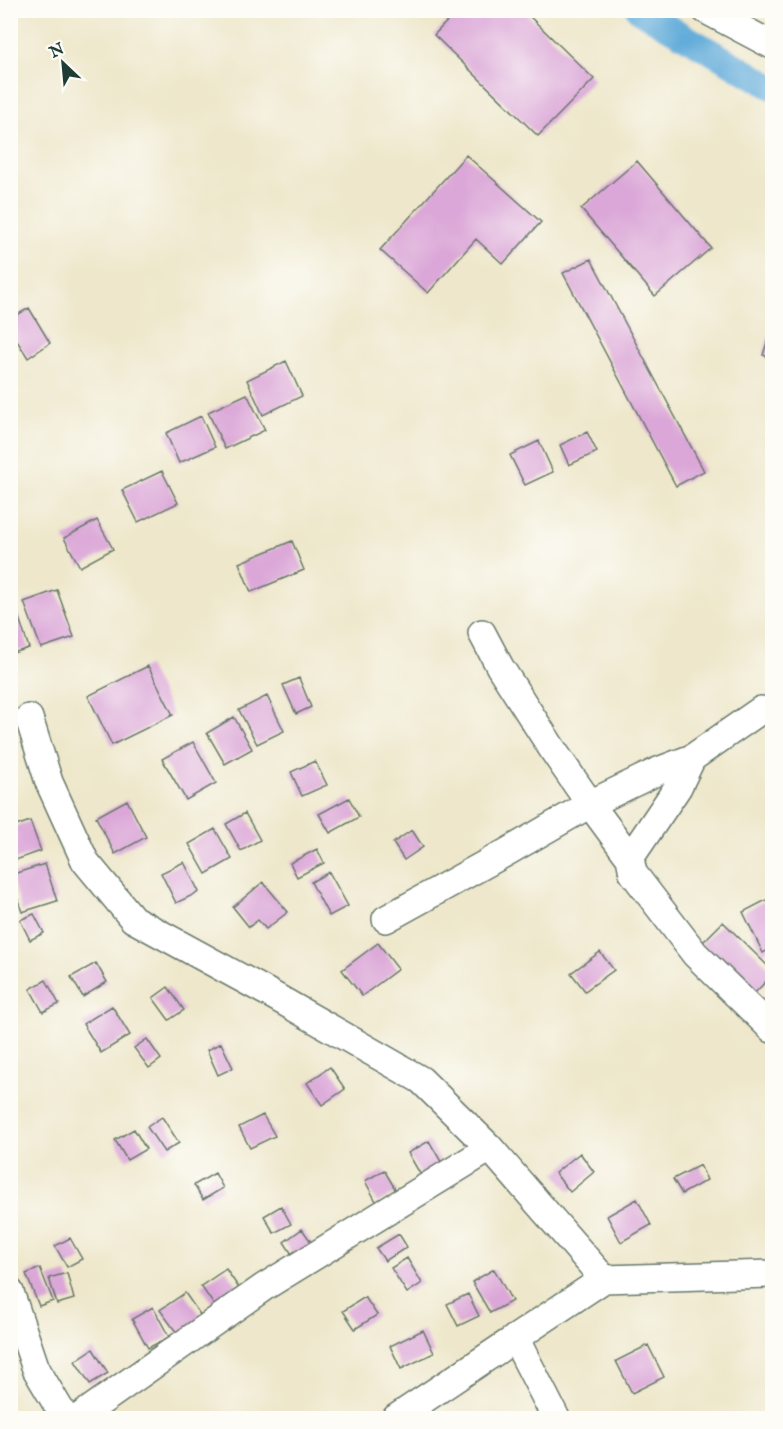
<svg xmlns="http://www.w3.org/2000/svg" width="783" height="1429" font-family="'IM FELL English',serif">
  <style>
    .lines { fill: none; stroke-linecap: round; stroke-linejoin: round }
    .canal { stroke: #62acda; stroke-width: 26 }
    .building { fill: #dba7d8 }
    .street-casing { stroke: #677869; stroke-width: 30 }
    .street { stroke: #fff; stroke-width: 27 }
  </style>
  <rect width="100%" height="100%" fill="#fdfcf7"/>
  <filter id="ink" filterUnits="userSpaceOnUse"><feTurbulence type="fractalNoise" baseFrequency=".0167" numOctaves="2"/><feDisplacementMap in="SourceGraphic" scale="12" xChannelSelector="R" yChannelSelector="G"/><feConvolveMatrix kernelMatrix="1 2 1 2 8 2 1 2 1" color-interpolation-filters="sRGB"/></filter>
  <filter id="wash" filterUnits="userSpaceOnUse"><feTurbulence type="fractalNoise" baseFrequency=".008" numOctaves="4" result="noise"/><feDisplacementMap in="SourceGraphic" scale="24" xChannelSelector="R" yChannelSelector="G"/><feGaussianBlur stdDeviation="1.35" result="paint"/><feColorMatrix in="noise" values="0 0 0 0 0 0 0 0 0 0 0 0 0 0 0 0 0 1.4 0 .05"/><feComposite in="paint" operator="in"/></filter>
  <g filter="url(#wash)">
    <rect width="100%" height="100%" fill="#eee7cb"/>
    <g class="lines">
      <path class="canal" d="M 639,10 L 772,87"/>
    </g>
    <g id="blocks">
      <path class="building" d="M 458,10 L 523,10 L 594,79 L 538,136 L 434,35 Z
        M 466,155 L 541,222 L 503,264 L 476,239 L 428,293 L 380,250 Z
        M 637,161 L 711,248 L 655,296 L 581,209 Z
        M 591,259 L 704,471 L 676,486 L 563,273 Z
        M 29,308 L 50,343 L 28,358 L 10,330 L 10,319 Z
        M 770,333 L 772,334 L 772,358 L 763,355 Z
        M 286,361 L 302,396 L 263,415 L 247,380 Z
        M 247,394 L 265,430 L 225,449 L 208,412 Z
        M 201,416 L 215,447 L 179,463 L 166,433 Z
        M 587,432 L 597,452 L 569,465 L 560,445 Z
        M 539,441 L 553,472 L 525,485 L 510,455 Z
        M 162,471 L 178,503 L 138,522 L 122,490 Z
        M 97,520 L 113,549 L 80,567 L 64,538 Z
        M 292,541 L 304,570 L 251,592 L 239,563 Z
        M 57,590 L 74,637 L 41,648 L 24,602 Z
        M 13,600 L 29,648 L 10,654 L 10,601 Z
        M 148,666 L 173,715 L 112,745 L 88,696 Z
        M 299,678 L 311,707 L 296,714 L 283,685 Z
        M 267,696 L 284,731 L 257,744 L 239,710 Z
        M 234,717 L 252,749 L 225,764 L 207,733 Z
        M 193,742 L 216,783 L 186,800 L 162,759 Z
        M 315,761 L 327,785 L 302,796 L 291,772 Z
        M 349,798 L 359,817 L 330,833 L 319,814 Z
        M 127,800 L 146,837 L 115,854 L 96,817 Z
        M 245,813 L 260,840 L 241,851 L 226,824 Z
        M 30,821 L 41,851 L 10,862 L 10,828 Z
        M 215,829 L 232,859 L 206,874 L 189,844 Z
        M 412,830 L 423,847 L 404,860 L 393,843 Z
        M 317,849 L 324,863 L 297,877 L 290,863 Z
        M 184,862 L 199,892 L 176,903 L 161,873 Z
        M 45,864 L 57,901 L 22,912 L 10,875 Z
        M 329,872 L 348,906 L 329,916 L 311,882 Z
        M 263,882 L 288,912 L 266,929 L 258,920 L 249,927 L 233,907 Z
        M 770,898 L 772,903 L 772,948 L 763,953 L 743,912 Z
        M 34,914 L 44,933 L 30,940 L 20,920 Z
        M 723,922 L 772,970 L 772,975 L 753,995 L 701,944 Z
        M 378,943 L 398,969 L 362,996 L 342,970 Z
        M 600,952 L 614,970 L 585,991 L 571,973 Z
        M 96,963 L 107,982 L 83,997 L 71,977 Z
        M 46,980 L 59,1004 L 43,1012 L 30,989 Z
        M 168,987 L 184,1010 L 169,1020 L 153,998 Z
        M 112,1006 L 130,1035 L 101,1053 L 83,1024 Z
        M 147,1039 L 161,1059 L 149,1068 L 134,1048 Z
        M 221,1043 L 233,1068 L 218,1075 L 207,1050 Z
        M 330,1067 L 345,1089 L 322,1105 L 307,1083 Z
        M 263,1115 L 275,1136 L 250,1148 L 239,1127 Z
        M 162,1117 L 179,1143 L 164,1152 L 147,1127 Z
        M 134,1129 L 146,1149 L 127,1160 L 115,1140 Z
        M 429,1141 L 443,1165 L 422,1177 L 408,1153 Z
        M 580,1153 L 594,1172 L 570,1192 L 555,1173 Z
        M 700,1165 L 707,1180 L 682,1194 L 673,1179 Z
        M 384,1170 L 397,1192 L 377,1203 L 365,1181 Z
        M 215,1173 L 223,1188 L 203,1200 L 194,1185 Z
        M 637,1199 L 651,1225 L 621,1242 L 607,1216 Z
        M 281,1206 L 291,1224 L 274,1233 L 264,1216 Z
        M 302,1229 L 314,1246 L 295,1259 L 284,1242 Z
        M 399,1234 L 407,1247 L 385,1261 L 376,1248 Z
        M 70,1238 L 82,1259 L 67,1267 L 55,1246 Z
        M 407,1258 L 422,1283 L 407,1293 L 391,1268 Z
        M 40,1268 L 53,1301 L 39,1306 L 26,1274 Z
        M 226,1269 L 243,1294 L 218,1311 L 201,1286 Z
        M 494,1269 L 512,1301 L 490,1313 L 472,1282 Z
        M 67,1273 L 74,1299 L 57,1304 L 49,1278 Z
        M 185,1293 L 206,1323 L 182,1340 L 160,1310 Z
        M 468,1294 L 479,1316 L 458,1326 L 447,1304 Z
        M 365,1297 L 377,1315 L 355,1329 L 343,1311 Z
        M 153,1307 L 169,1337 L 148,1348 L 132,1319 Z
        M 423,1330 L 434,1353 L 401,1369 L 390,1346 Z
        M 648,1345 L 664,1377 L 632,1393 L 616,1361 Z
        M 93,1349 L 108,1373 L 90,1384 L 75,1361 Z"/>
    </g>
  </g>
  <g filter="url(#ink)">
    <use href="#blocks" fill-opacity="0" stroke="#677869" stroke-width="1.5"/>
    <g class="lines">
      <g class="street-casing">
        <path id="street" d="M 706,10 L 772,45
          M 482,633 L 500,667 L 553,750 L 590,804 L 630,858 L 633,873 L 695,954 L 772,1029
          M 29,718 L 49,782 L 85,861 L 133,919 L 267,992 L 421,1080 L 490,1148 L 604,1279 L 772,1274
          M 630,858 L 678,787 L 692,758
          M 386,919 L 507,852 L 590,804 L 658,771 L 692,758 L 761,710
          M 10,1292 L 36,1369 L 65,1418
          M 515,1338 L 556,1418
          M 78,1418 L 264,1287 L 490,1148
          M 396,1418 L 604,1279"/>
      </g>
      <use href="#street" class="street"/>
    </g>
  </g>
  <rect width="783" height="1429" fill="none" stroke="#fdfcf7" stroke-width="36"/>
  <g transform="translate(63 63) rotate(334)" stroke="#fdfcf7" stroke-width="4.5" paint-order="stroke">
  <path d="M0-4.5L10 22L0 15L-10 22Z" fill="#1f3d34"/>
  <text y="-9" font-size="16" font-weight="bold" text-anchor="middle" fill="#1f3d34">N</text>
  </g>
</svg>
